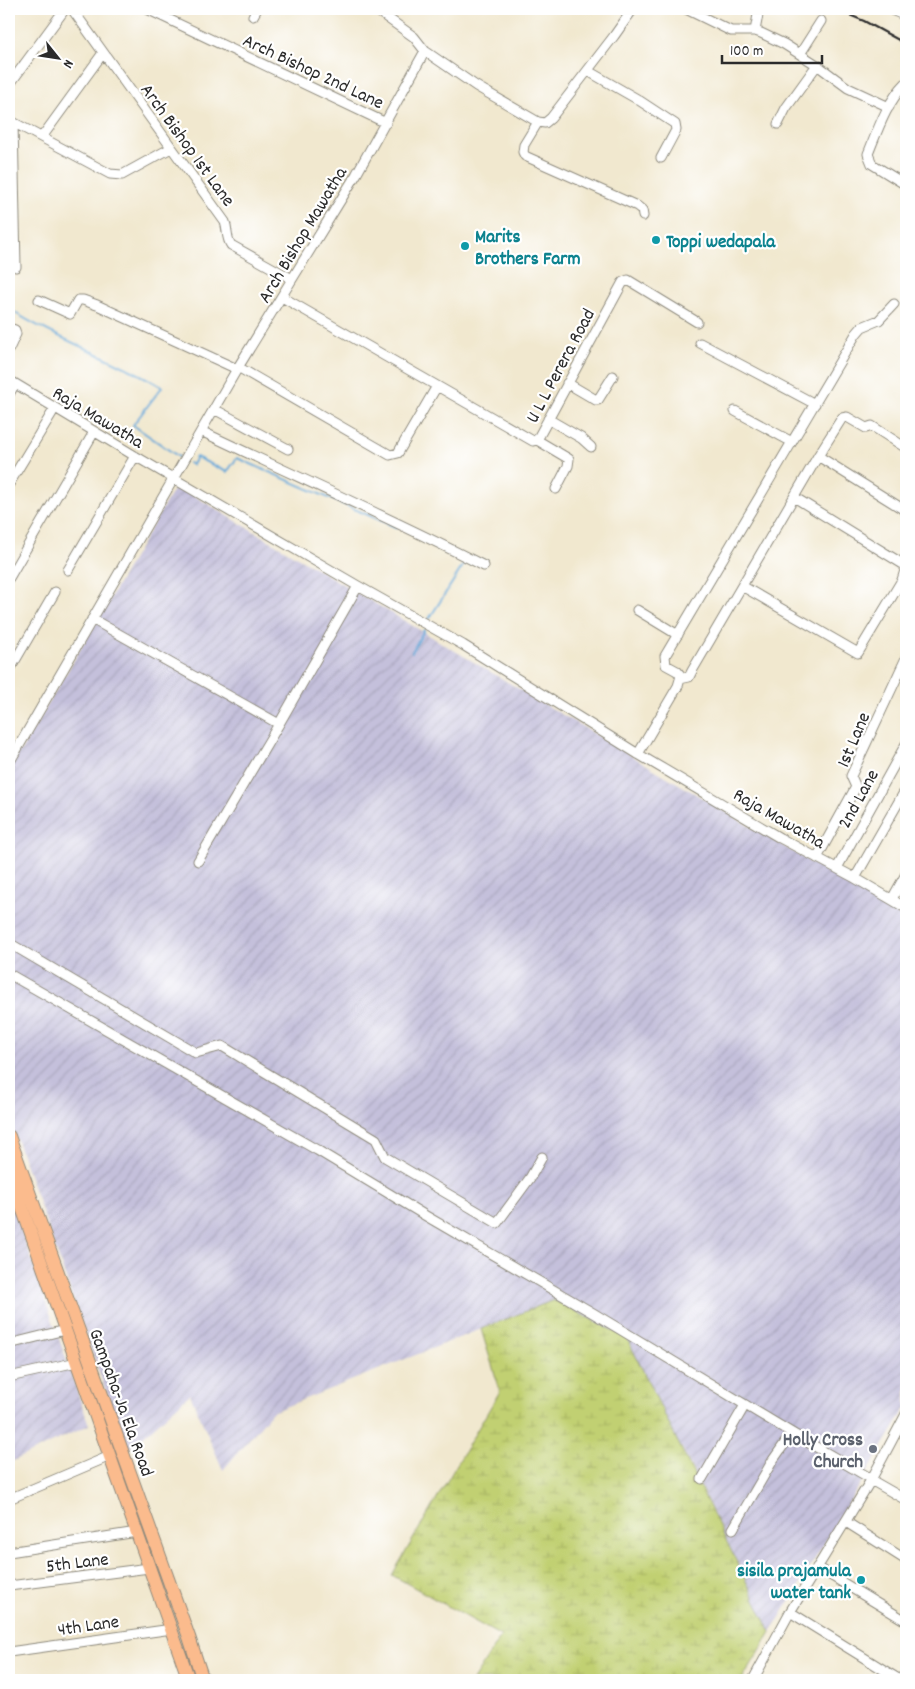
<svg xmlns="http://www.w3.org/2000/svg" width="915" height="1689" font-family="Dekko,sans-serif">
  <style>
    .industrial { fill: url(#industrial-furrows) }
    .wetland { fill: url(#wetland-marsh); stroke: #767e4e }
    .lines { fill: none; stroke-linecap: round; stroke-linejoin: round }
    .stream { stroke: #63a8d9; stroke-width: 2 }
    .minor-casing { stroke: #8e8a7d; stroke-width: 11 }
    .highway-casing { stroke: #8e8a7d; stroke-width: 14 }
    .minor { stroke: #fff; stroke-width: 9 }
    .highway { stroke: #fbbb8d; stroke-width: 12 }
    .rail { stroke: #2b2b2b; stroke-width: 2 }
    .culture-dot { fill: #0f9aa8; stroke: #fff; stroke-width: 2 }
    .worship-dot { fill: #6b7280; stroke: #fff; stroke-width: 2 }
    .labels { text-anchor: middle; stroke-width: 4.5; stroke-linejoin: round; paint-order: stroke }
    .street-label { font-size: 19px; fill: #2b2b2b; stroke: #fff }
    .culture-label { font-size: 19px; font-weight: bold; fill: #0d838f; stroke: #fff; text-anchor: start }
    .worship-label { font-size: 19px; font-weight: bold; fill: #5b616d; stroke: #fff; text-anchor: end }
  </style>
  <defs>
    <pattern id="industrial-furrows" width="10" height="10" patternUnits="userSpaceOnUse" patternTransform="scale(1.25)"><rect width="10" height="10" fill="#c4c0db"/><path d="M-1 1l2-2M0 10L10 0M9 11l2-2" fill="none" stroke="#a9a5bc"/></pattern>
    <pattern id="wetland-marsh" width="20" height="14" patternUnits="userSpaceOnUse" patternTransform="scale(1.25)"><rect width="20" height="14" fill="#c1d072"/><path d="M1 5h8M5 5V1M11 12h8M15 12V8" fill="none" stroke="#a6b363"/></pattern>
  </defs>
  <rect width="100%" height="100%" fill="#fff"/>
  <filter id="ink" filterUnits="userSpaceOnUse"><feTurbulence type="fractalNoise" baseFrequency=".02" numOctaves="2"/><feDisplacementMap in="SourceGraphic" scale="10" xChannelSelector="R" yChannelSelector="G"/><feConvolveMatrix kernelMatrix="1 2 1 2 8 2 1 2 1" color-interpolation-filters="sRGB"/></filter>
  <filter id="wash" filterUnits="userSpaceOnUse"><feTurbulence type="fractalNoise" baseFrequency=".0096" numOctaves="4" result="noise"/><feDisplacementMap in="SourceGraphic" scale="20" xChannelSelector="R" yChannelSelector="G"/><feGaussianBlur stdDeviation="1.12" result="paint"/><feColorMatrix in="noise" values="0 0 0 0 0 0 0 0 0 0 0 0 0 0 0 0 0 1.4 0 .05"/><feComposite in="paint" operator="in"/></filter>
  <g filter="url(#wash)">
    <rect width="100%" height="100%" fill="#f1e8cf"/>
    <path class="industrial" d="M 176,485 L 906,919 L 906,1408 L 771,1632 L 682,1448 L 554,1300 L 272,1412 L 223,1470 L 190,1394 L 127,1451 L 9,1118 L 9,751 L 21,751 Z
      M 9,1195 L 89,1425 L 9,1463 Z"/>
    <path class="wetland" d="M 554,1300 L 627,1338 L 771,1632 L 742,1680 L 473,1680 L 501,1636 L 392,1575 L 500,1391 L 481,1329 Z"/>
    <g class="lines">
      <path class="stream" d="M 9,309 C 57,340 113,357 162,387 L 133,425 L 179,457
        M 189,463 L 192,465 L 196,457 L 227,472 L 237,458 L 398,528
        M 429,619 L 466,561 L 465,561
        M 412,652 L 424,630"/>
    </g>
  </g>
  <g filter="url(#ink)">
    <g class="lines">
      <g class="minor-casing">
        <path id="minor" d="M 72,9 L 225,222 C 228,230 226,238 231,245 L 292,279
          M 147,9 L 386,123
          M 375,9 L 414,37 L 425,51 L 476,86 L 538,122 L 545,123 L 551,118 L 614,36 L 633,9
          M 686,9 L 731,31 L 755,31 L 761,33 L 784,44 L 817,65 L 848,88 L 889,107
          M 889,9 L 906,16
          M 253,16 L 257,9
          M 755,31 L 759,9
          M 800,54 L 821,21
          M 588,71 L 637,99 L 675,124 L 676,130 L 661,158
          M 906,83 C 887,102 878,129 868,154 L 872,164 L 906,185
          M 9,85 L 65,9
          M 9,120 L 110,174 L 122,175 L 171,148
          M 13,122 L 16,267
          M 538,122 L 524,145 L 523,152 L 525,156 L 637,206 L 642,210 L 643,216
          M 778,124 L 786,108 L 817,65
          M 42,137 L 103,53
          M 282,297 L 533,441 L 537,440 L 623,282 L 628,280 L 697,322
          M 39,300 L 70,314 L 78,300 L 83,300 L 97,305 L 237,369
          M 9,328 L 15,330 L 16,334 L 9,349
          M 700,343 L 815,404
          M 238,367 L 390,455 L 398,453 L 437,386
          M 9,380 L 135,456 L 358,586 L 463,645 L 638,754 L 780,838 L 855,878 L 906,908
          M 567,383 L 596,400 L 598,400 L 613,376
          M 9,394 L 15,384
          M 214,409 L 288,449
          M 735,411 L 792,442
          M 548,419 L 581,438 L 591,447
          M 201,431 C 295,476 391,518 484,566
          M 537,440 L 569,459 L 568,466 L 556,489
          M 818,456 L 906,511
          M 9,484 L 55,408
          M 794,497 L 906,566
          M 68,570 L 135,456
          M 9,578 L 94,432
          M 742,586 L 858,653 L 902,580 L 906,567
          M 637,610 L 678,635
          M 92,619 L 279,724
          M 9,671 L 55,592
          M 680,679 L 689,677 L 692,671 L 818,456 L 842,418 L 847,417 L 866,428 L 872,426 L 906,448
          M 638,754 L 678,686 L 681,676 L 677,671 L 666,665 L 665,656 L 856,334 L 862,327 L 879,320 L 894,304
          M 9,763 L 237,369 L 356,175 L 425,51
          M 817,858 L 856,787 L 851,776 L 906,658
          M 198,861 L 279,724 L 358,586
          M 837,868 L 906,744
          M 855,878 L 906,789
          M 892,899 L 906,874
          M 9,943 L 196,1053 L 222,1046 L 376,1139 L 385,1157 L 497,1223 L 530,1178 L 542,1157
          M 9,974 L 317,1150 L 426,1216 L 593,1313 L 792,1433 L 870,1478
          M 9,1344 L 65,1330
          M 9,1377 L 77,1362
          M 702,1479 L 745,1405
          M 871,1480 L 906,1500
          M 9,1499 L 110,1456
          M 846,1522 L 906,1560
          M 733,1529 L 773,1460 L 792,1433
          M 9,1552 L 137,1532
          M 817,1567 L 906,1621
          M 9,1586 L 149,1568
          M 790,1612 L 900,1680
          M 9,1652 L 172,1629
          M 753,1680 L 790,1612 L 871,1480 L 906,1414"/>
      </g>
      <g class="highway-casing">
        <path id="highway" d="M 9,1136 L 189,1637 L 203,1680
          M 9,1171 L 189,1680"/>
      </g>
      <use href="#minor" class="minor"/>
      <use href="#highway" class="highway"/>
      <path class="rail" d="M 835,9 L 864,21 L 906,44"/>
    </g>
  </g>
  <g class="culture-dot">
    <circle cx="656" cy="240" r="5"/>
    <circle cx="465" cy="246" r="5"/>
    <circle cx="861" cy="1580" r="5"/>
  </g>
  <circle class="worship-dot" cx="873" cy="1449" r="5"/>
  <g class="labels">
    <g class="street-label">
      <text transform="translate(314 70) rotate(25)" y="7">Arch Bishop 2nd Lane</text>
      <text transform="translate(189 144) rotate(54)" y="7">Arch Bishop 1st Lane</text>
      <text transform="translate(301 234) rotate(-59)" y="7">Arch Bishop Mawatha</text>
      <text transform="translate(559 365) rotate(-62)" y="7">U L L Perera Road</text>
      <text transform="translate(99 416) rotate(31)" y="7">Raja Mawatha</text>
      <text transform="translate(852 739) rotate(-67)" y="7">1st Lane</text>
      <text transform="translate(857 798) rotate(-61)" y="7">2nd Lane</text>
      <text transform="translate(780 817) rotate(30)" y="7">Raja Mawatha</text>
      <text transform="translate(123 1402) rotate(70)" y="7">Gampaha-Ja Ela Road</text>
      <text transform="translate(77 1561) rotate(-7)" y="7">5th Lane</text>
      <text transform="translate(88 1624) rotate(-8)" y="7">4th Lane</text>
    </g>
    <g class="culture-label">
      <text x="475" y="242">Marits<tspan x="475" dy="22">Brothers Farm</tspan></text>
      <text x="666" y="247">Toppi wedapala</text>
      <text x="851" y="1576" text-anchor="end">sisila prajamula<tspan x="851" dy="22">water tank</tspan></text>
    </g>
    <g class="worship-label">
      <text x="863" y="1445">Holly Cross<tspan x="863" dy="22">Church</tspan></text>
    </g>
  </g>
  <rect width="915" height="1689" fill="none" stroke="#fff" stroke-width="30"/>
  <g transform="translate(58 58) rotate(120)" stroke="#ffffff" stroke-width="4" paint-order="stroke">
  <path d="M0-4L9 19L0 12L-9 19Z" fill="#2b2b2b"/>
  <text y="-8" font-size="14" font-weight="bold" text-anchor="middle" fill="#2b2b2b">N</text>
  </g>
  <path d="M722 55v8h100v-8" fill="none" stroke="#2b2b2b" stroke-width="2.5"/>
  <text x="730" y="55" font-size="15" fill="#2b2b2b" stroke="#ffffff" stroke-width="4" paint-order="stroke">100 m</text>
</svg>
